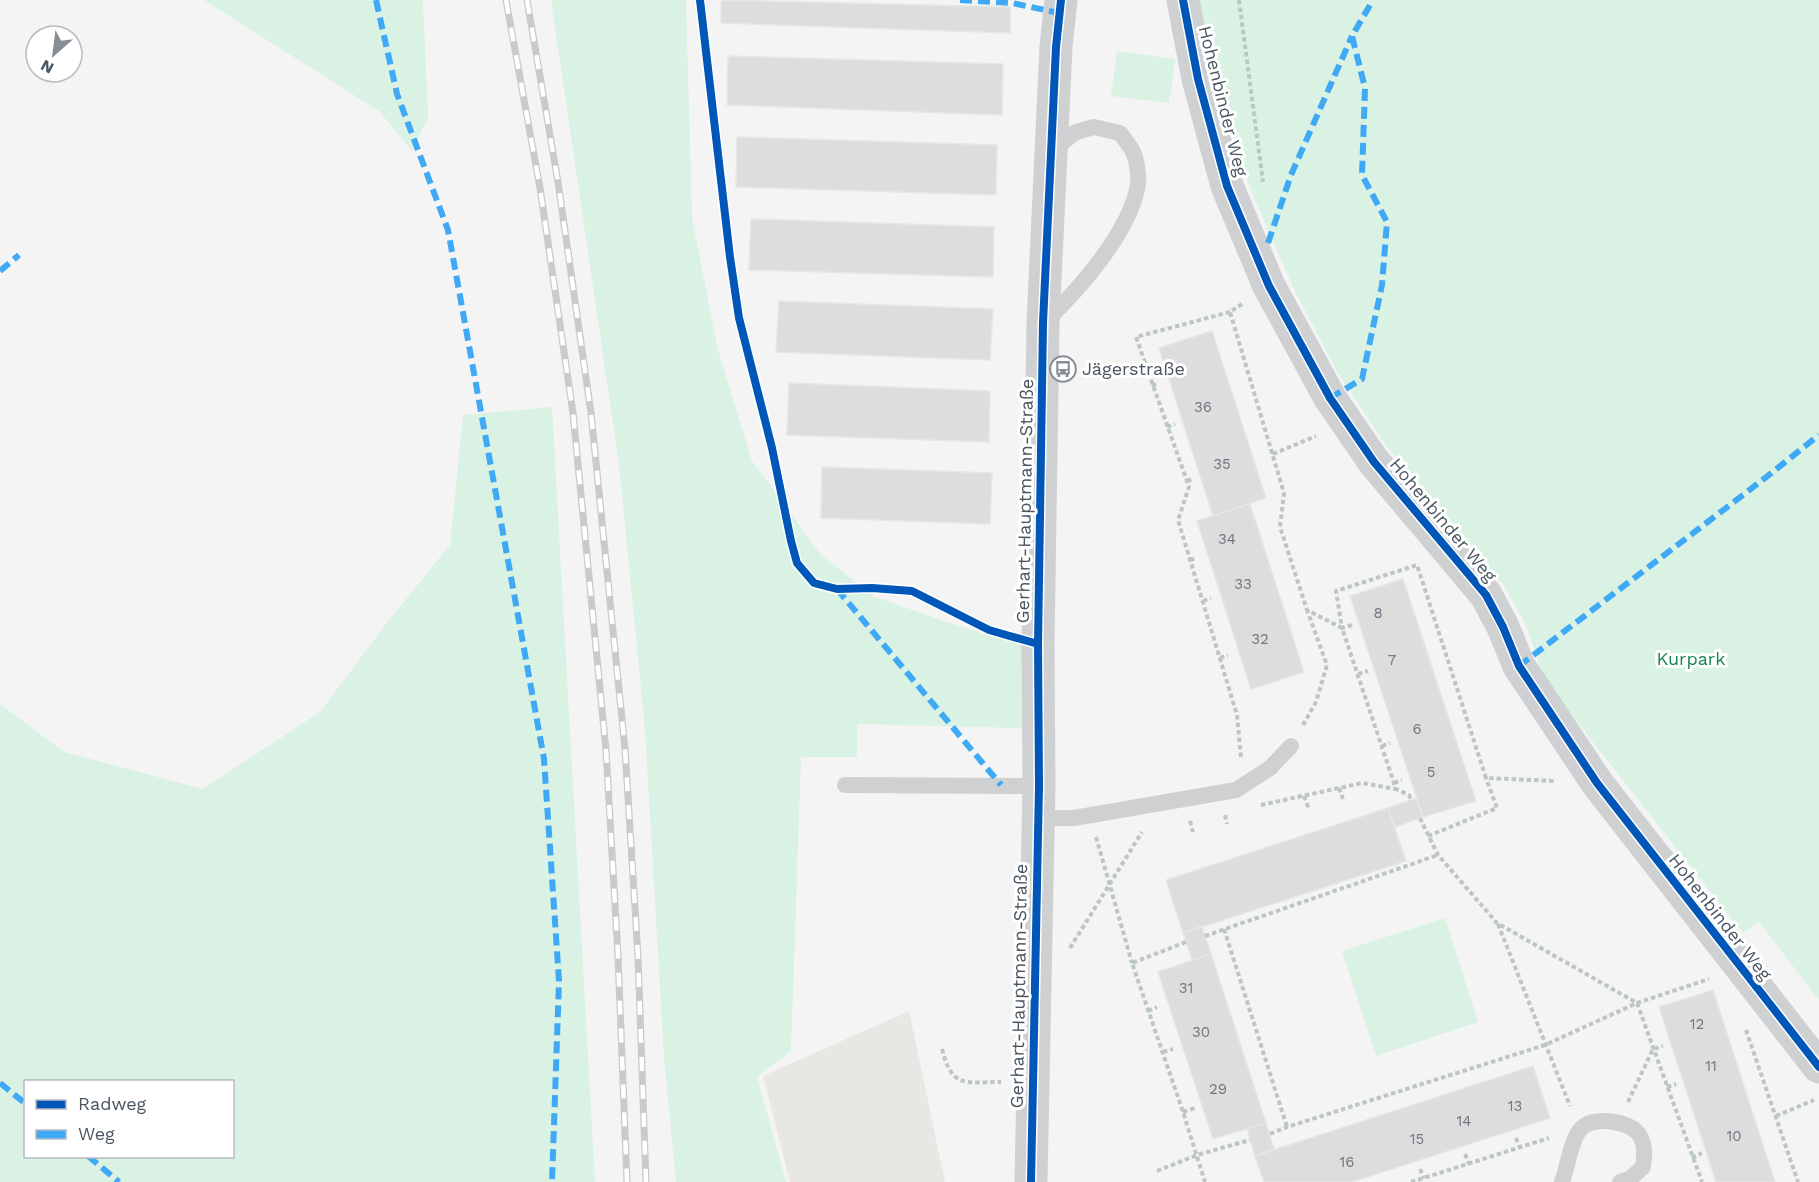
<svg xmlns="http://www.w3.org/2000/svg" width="1819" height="1182" font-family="'Work Sans',sans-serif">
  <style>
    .commercial { fill: #e8e7e3 }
    .green { fill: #d9f2e3; fill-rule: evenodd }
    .building { fill: #ddddde; stroke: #e5e6e7; stroke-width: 1.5 }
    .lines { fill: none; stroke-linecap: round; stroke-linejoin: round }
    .path { stroke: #bcc7c4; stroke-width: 4; stroke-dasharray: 4.5 3; stroke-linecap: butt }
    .service { stroke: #ced0d2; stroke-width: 16 }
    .minor { stroke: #ced0d2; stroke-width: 33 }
    .rail-casing { stroke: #c9cacc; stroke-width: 7 }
    .rail { stroke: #fff; stroke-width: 4.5; stroke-dasharray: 14; stroke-linecap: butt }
    .quiet { stroke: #3fa9f5; stroke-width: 6; stroke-dasharray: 12 6; stroke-linecap: butt }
    .cycleway-casing { stroke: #fff; stroke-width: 11 }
    .cycleway { stroke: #0057b8; stroke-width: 8 }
    .labels { text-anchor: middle; stroke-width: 6; stroke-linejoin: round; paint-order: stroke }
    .number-label { font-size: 15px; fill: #707881 }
    .street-label { font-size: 18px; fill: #4a5661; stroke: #fff }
    .poi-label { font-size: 18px; fill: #4a5661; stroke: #fff; text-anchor: start }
    .park-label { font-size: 18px; fill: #17864f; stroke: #fff }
  </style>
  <rect width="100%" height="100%" fill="#f4f4f4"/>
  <path class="commercial" d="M 909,1011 L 945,1182 L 790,1182 L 763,1076 Z"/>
  <path class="green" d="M 204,0 L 423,0 L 428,117 L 412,151 L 379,111 Z
    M 551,0 L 688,0 L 686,2 L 692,218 L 718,350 L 752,461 L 821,555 L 875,597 L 962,627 L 1022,643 L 1023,728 L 857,724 L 857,757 L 801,757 L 791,1051 L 757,1077 L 786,1182 L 676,1182 L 664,1057 L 645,730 L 619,464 Z
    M 1193,0 L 1819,0 L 1819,1000 L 1759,922 L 1743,933 L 1545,681 L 1526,625 L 1503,584 L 1387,447 L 1336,370 L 1293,287 L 1253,195 L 1215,85 Z
    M 1117,51 L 1175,59 L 1169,103 L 1111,96 Z
    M 552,407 L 595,1182 L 0,1182 L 0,704 L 64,752 L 203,789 L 320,712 L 386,624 L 450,545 L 463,415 ZM 26,1082 L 232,1082 L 232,1156 L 26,1156 Z
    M 1445,918 L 1478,1022 L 1376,1056 L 1342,951 Z"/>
  <path class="building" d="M 721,0 L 1010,7 L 1010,33 L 721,23 Z
    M 728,56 L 1003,64 L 1002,115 L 727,105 Z
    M 737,137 L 997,145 L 996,195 L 736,187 Z
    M 751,219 L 994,227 L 993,277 L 749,270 Z
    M 779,301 L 993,309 L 990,360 L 776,352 Z
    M 1212,331 L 1266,498 L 1213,516 L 1159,348 Z
    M 789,383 L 990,391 L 989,442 L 787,435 Z
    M 822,467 L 992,473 L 990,524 L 821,518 Z
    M 1250,504 L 1304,672 L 1251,689 L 1197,521 Z
    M 1403,579 L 1476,801 L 1423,817 L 1350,596 Z
    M 1416,798 L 1423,817 L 1395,827 L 1388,808 Z
    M 1388,808 L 1406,861 L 1183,933 L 1166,880 Z
    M 1202,926 L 1211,954 L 1192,960 L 1183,933 Z
    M 1211,954 L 1266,1123 L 1213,1139 L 1158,972 Z
    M 1713,990 L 1775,1182 L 1716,1182 L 1659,1007 Z
    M 1533,1066 L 1550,1118 L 1352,1182 L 1264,1182 L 1255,1156 Z
    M 1266,1123 L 1274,1149 L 1255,1156 L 1247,1128 Z"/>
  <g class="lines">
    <path class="path" d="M 1239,0 L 1263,182
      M 1242,304 L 1230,312 L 1284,493 L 1280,527 L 1307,610 L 1342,628 L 1396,789 L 1409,795 L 1411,800
      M 1230,312 L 1136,337 L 1189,487 L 1178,520 L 1237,715 L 1241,758
      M 1152,386 L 1158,383
      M 1167,427 L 1175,424
      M 1273,454 L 1316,436
      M 1187,481 L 1194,479
      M 1190,560 L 1197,558
      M 1203,601 L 1211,598
      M 1352,625 L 1342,628 L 1336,591 L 1417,565 L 1486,778 L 1555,781
      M 1220,658 L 1228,655
      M 1358,674 L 1368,671
      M 1303,725 L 1316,702 L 1327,665 L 1307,610
      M 1382,746 L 1390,743
      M 1394,783 L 1402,780
      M 1339,788 L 1343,799
      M 1304,796 L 1309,809
      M 1261,805 L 1362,783 L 1396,789
      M 1225,815 L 1227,824
      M 1420,818 L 1438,855 L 1497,923 L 1637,1003 L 1702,1182
      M 1190,821 L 1193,832
      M 1428,836 L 1497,808 L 1486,778
      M 1096,837 L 1132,963
      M 1498,924 L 1570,1106
      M 1224,929 L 1287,1127
      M 1205,936 L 1438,855
      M 1186,942 L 1132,963 L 1183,1112 L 1205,1182
      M 1070,948 L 1142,832
      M 1148,1011 L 1157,1007
      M 1746,1030 L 1798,1182
      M 942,1049 C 952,1089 965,1082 1001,1082
      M 1163,1052 L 1173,1049
      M 1667,1087 L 1676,1084
      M 1628,1102 L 1653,1049 L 1663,1046
      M 1183,1112 L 1195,1108
      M 1776,1116 L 1814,1100
      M 1270,1134 L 1287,1127 L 1545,1045 L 1637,1003 L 1709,979
      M 1516,1138 L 1520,1148
      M 1465,1154 L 1469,1164
      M 1692,1158 L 1702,1153
      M 1420,1169 L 1424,1178
      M 1157,1171 L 1197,1155 L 1250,1140
      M 1411,1182 L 1549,1138"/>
    <path class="service" d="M 1046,321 C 1079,289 1131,231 1138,184 C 1139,177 1137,164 1135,157 C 1133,149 1125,140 1120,133 L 1094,127 L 1076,132 L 1052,150
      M 845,785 L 1039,786
      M 1038,818 L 1074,818 L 1236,790 L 1270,768 L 1291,746
      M 1562,1182 C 1568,1167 1571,1135 1584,1126 C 1598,1117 1631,1121 1640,1136 C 1646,1146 1644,1156 1643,1167 L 1630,1179 L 1620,1182"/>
    <path class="minor" d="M 1183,0 L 1198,79 L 1227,186 L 1269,286 L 1330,398 L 1374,462 L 1486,595 L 1503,627 L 1519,666 L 1597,783 L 1819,1067
      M 1031,1182 L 1039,786 L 1038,644 L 1043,323 L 1056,47 L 1061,0"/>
    <g class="rail-casing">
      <path id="rail" d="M 506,0 L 540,188 L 573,413 L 606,750 L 618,956 L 627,1182
        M 527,0 L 558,182 L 591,413 L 625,749 L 638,956 L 646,1182"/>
    </g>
    <use href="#rail" class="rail"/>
    <path class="quiet" d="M 376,0 L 397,94 L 448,230 L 544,759 L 559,981 L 552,1182
      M 960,0 L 1012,3 L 1059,13
      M 1268,243 L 1291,175 L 1352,36
      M 0,271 L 19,255
      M 1330,398 L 1362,379 L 1382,285 L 1387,222 L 1362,175 L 1365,88 L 1352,36 L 1373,0
      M 837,589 L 1001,785
      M 1519,666 L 1760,482 L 1819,435
      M 0,1083 L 26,1104
      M 88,1156 L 119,1182"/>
    <g class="cycleway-casing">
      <path id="cycleway" d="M 700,0 L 730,257 L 739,318 L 772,448 L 791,541 L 797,563 L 814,583 L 837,589 L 872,588 L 912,591 L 989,630 L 1038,644
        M 1183,0 L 1198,79 L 1227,186 L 1269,286 L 1330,398 L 1374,462 L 1486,595 L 1503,627 L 1519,666 L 1597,783 L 1819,1067
        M 1031,1182 L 1039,786 L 1038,644 L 1043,323 L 1056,47 L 1061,0"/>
    </g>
    <use href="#cycleway" class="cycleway"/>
  </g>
  <defs>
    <g id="bus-ring" transform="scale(1.35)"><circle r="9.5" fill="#fff" stroke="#868d94" stroke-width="1.5"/><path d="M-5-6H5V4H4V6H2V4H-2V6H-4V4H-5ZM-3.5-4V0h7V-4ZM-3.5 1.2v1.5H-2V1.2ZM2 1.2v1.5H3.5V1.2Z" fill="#868d94"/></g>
  </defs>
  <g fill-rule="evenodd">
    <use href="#bus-ring" x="1063" y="369"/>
  </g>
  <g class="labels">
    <g class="number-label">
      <text x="1203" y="412">36</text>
      <text x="1222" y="469">35</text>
      <text x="1227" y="544">34</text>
      <text x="1243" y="589">33</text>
      <text x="1378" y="618">8</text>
      <text x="1260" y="644">32</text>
      <text x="1392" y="665">7</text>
      <text x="1417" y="734">6</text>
      <text x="1431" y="777">5</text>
      <text x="1186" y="993">31</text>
      <text x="1697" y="1029">12</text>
      <text x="1201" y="1037">30</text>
      <text x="1711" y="1071">11</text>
      <text x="1218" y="1094">29</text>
      <text x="1515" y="1111">13</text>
      <text x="1464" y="1126">14</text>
      <text x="1734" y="1141">10</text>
      <text x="1417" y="1144">15</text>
      <text x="1347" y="1167">16</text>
    </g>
    <g class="street-label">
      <text transform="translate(1223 101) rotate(76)" y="6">Hohenbinder Weg</text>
      <text transform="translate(1025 501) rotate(-89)" y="6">Gerhart-Hauptmann-Straße</text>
      <text transform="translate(1443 520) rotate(50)" y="6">Hohenbinder Weg</text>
      <text transform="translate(1720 917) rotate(52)" y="6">Hohenbinder Weg</text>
      <text transform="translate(1019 986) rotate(-89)" y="6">Gerhart-Hauptmann-Straße</text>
    </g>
    <g class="poi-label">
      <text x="1082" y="375">Jägerstraße</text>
    </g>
    <g class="park-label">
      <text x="1691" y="665">Kurpark</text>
    </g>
  </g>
  <rect x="24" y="1080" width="210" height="78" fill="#ffffff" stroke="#b7bbc0" stroke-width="1.5"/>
  <rect x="36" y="1100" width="30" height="9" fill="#0057b8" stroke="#b7bbc0" stroke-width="1.5"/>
  <text x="78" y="1110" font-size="18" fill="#4a5661">Radweg</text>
  <rect x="36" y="1130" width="30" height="9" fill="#3fa9f5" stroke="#b7bbc0" stroke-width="1.5"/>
  <text x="78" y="1140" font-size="18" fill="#4a5661">Weg</text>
  <g transform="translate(54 54) rotate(208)"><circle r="28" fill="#ffffff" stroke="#b7bbc0" stroke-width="1.5"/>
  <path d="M0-4.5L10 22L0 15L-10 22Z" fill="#868d94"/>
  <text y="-9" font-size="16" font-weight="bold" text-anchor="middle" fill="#4a5661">N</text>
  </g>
</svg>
